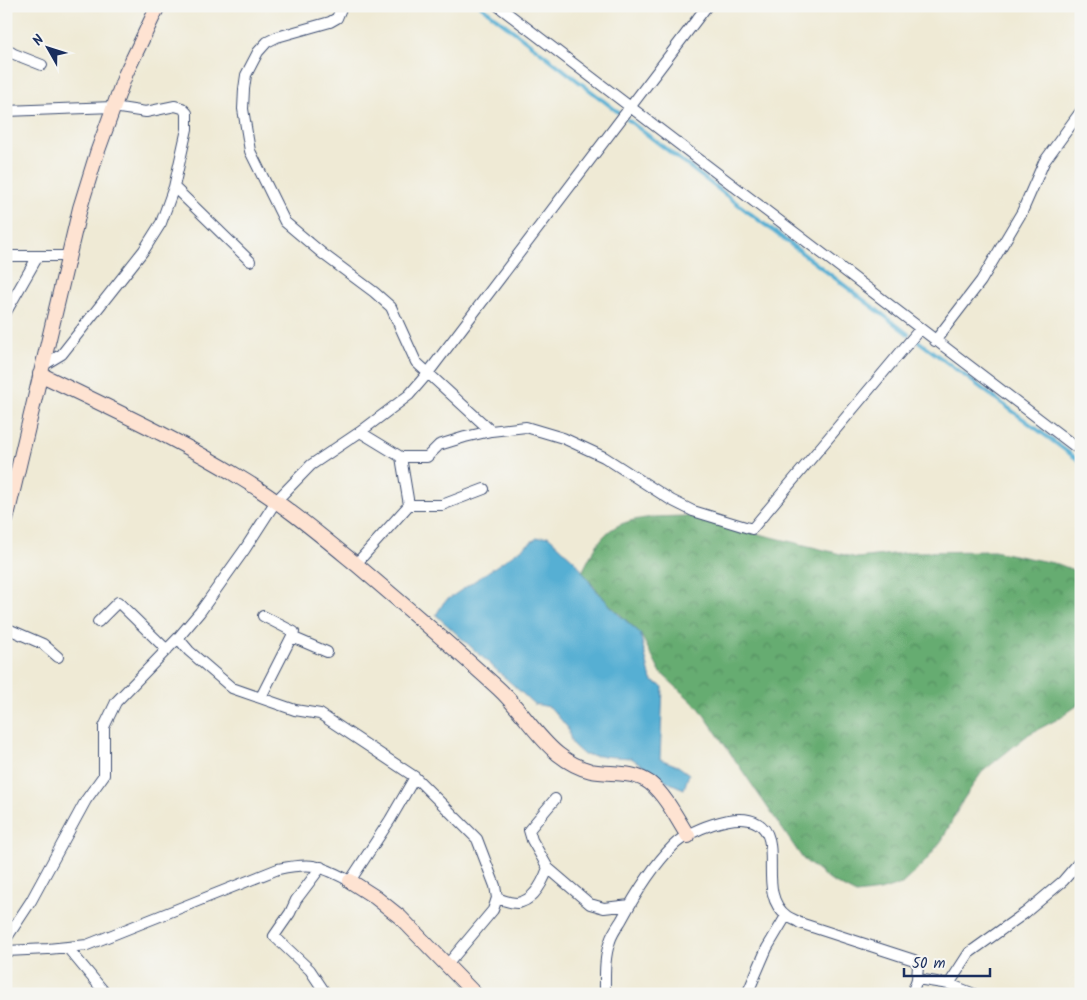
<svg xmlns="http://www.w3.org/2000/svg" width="1087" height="1000" font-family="Kalam,sans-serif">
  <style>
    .forest { fill: url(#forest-crowns); stroke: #406e68 }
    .water { fill: #56afd3; stroke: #386f98 }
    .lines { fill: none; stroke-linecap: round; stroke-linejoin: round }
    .stream { stroke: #56afd3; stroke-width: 4 }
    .street-casing { stroke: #3b4b70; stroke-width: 12 }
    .secondary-casing { stroke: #3b4b70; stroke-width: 16 }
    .street { stroke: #fff; stroke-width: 10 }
    .secondary { stroke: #fee3d2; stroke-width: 14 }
  </style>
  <defs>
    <pattern id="forest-crowns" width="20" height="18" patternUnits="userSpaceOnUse" patternTransform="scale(1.25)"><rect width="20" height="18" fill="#66ac71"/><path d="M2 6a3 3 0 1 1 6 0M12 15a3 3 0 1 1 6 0" fill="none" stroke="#538c60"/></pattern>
  </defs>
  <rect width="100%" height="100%" fill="#f6f6f2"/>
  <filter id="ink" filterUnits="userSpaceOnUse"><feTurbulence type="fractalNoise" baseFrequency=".02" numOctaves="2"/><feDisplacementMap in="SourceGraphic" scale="10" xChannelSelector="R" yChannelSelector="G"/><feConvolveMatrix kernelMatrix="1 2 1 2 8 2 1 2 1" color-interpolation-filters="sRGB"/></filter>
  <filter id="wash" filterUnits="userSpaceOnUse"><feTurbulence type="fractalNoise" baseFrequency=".0096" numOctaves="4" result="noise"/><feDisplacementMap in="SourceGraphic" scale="20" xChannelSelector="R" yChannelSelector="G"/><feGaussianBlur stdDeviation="1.12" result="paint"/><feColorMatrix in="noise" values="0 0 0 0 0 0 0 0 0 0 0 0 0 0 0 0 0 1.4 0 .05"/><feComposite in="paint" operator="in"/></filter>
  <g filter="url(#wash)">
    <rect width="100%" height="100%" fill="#efead5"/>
    <path class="forest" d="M 686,516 L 857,558 L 911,552 L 994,551 L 1058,564 L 1081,573 L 1081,703 L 1058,719 L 1029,734 L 982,772 L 963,800 L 942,840 L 925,862 L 902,884 L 880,891 L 856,894 L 831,881 L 803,859 L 700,709 L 660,672 L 640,633 L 607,602 L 582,572 C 589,559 596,543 607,533 C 627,515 661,517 686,516 Z"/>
    <path class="water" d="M 548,536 L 576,562 L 593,587 L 617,613 L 640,633 L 651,680 L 663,687 L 660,759 L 678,766 L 689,774 L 684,789 L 670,783 L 631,758 L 584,755 L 572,744 L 567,727 L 550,707 L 534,704 L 436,615 L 444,602 L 537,538 Z"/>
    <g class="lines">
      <path class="stream" d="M 481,6 L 618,112
        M 628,120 L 908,334
        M 918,341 L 1081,462"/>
    </g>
  </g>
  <g filter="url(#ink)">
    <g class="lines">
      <g class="street-casing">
        <path id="street" d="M 342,6 L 337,18 L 330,22 L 277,37 L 267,42 L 258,52 L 246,75 L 244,89 L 243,109 L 250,151 L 285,222 L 323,254 L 374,292 L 391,307 L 416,362 L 491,431
          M 498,6 L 1081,451
          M 6,49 L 14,54 L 42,65
          M 6,111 L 113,107 L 146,112 L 175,106 L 182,108 L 187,113 L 187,129 L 174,187 L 161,223 L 144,250 L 62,354 L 42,366
          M 174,187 L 250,261
          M 6,256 L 67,256
          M 6,312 L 38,256
          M 935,341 L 981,281 L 1022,212 L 1044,162 L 1081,111
          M 360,432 L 401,457 L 427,457 L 439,445 L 465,437 L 491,431 L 526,427 L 563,438 L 604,457 L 671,500 L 693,511 L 752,529 L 920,329
          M 409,505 L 442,505 L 484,489
          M 356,564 L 409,505 L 401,457
          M 98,622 L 118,602 L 167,650
          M 6,628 L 43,644 L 58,657
          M 292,637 L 327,652
          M 261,697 L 294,632 L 263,616
          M 415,777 L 477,839 L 495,886 L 497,898 L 493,910 L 447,965
          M 321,867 L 296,900 L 290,913 L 274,936 L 310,970 L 326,994
          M 548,868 L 590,904 L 604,908 L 630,905
          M 497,898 C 503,900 510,903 517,903 C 534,901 543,882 548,868 L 532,840 L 529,830 L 555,799
          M 6,939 L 31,901 L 86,800 L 104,775 L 104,727 L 116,702 L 178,638 L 200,612 L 245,549 L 276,501 L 311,465 L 360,432 L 409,395 L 428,373 L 707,6
          M 67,947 L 106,994
          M 6,951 L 48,949 L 87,945 L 278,869 C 314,862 318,865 350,881 L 390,820 L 415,777 L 320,714 L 295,710 L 232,688 L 189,651 L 178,638
          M 949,984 L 969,953 L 1025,913 L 1063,881 L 1081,860
          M 605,994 C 605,976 604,958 610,941 C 612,934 617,927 621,921 C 635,895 652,867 673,846 C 689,830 736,811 757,823 C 786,838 755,893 787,916 C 791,919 796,920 800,923 L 914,960 L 918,966 L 917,979 L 949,984 L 974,994
          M 752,994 L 748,992 L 767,948 L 786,916
          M 912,994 L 917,979"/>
      </g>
      <g class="secondary-casing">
        <path id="secondary" d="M 40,374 C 107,407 176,438 239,477 C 281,502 319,534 357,565 C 404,605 452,646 498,688 C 520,708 535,735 558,754 C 568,762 579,768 591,771 C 611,775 632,770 650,783 C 666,796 677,819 688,836
          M 6,520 L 80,208 L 97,153 L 126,73 L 158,6
          M 350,881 L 375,897 L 400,917 L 475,994"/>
      </g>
      <use href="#street" class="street"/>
      <use href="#secondary" class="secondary"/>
    </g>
  </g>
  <rect width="1087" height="1000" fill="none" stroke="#f6f6f2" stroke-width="25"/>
  <g transform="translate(48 48) rotate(309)" stroke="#f6f6f2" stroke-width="4" paint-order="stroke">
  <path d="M0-4L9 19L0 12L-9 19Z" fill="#1b2f5e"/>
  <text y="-8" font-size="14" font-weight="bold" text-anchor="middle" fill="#1b2f5e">N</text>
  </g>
  <path d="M904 968v8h86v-8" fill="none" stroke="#1b2f5e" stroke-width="2.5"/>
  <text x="912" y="968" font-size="15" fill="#1b2f5e" stroke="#f6f6f2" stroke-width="4" paint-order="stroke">50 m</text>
</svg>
